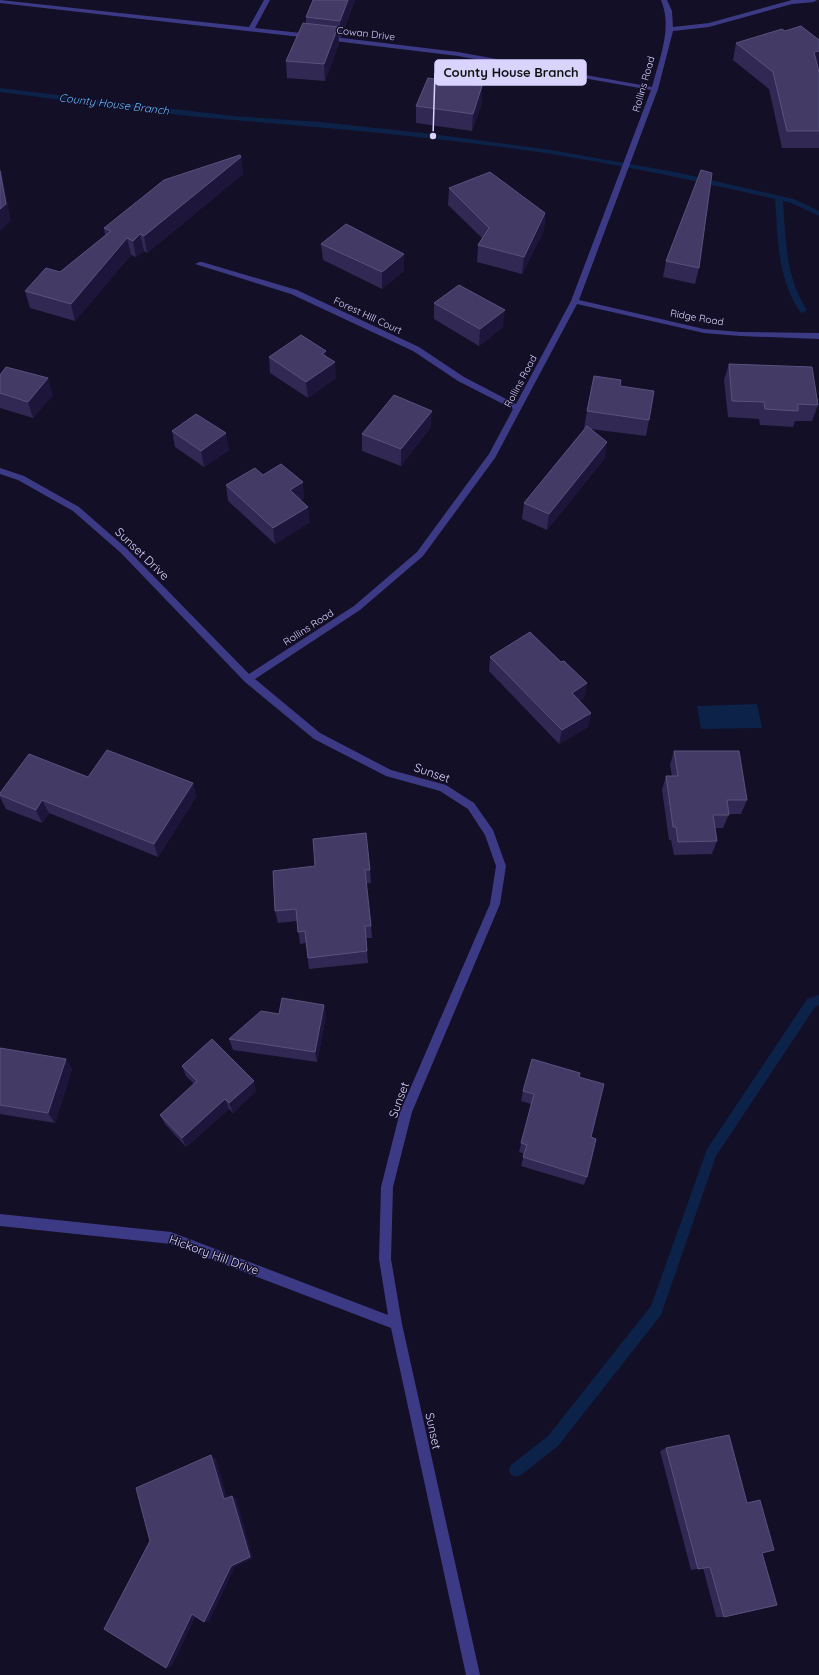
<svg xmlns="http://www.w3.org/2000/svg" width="819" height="1675" font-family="Quicksand,sans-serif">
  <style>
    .water { fill: #0c2248 }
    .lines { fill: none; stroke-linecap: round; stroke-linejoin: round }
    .stream { fill: #0c2248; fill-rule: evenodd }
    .minor { fill: #3d3a85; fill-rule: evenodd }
    .wall { fill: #312854 }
    .shaded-wall { fill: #1d163a }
    .building { fill: #433a66; stroke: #5a527e }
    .labels { text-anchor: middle; stroke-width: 3; stroke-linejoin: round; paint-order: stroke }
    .far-street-label { font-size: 10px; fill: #d9d4ff; stroke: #130f26 }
    .far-water-label { font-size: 11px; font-style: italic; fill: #62b6ff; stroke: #130f26 }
    .street-label { font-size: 12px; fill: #d9d4ff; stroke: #130f26 }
    .leader { fill: none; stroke: #d9d4ff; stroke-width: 1.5 }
    .callout-dot { fill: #d9d4ff; stroke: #130f26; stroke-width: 1.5 }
    .callout { fill: #d9d4ff; stroke: #d9d4ff; stroke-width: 1.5 }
    .callout-label { font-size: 13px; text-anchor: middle; font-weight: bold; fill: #111 }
  </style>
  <rect width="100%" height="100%" fill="#130f26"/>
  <path class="water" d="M 757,704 L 762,728 L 701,729 L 697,706 Z"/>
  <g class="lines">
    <path class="stream" d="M 0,88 L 233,116 L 320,122 L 433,134 L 551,150 L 675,172 L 794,199 L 819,211 L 819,216 L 791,203 L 783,201 C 786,240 785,276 807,310 L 803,313 L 800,312 C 777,277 778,240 775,199 C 701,182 627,166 551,154 C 446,138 340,129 234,120 C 156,114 78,102 0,92 Z
      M 819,995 L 819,1005 L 815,1007 L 716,1156 L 661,1315 L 558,1446 L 521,1475 L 516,1477 L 511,1475 L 509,1470 L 511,1465 L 548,1436 L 651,1306 L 707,1149 L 807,999 Z"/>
    <path class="minor" d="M 0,0 L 249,27 L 264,0 L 270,0 L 255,28 L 310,34 L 313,36 L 310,38 L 0,3 Z
      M 661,0 L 667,0 L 672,11 L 673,27 L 709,23 L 792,0 L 817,0 L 814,2 L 792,4 L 709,27 L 673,31 L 658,89 L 579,300 L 704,329 L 740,332 L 819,333 L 819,339 L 740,336 L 704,333 L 577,304 L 495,458 L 423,556 L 360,610 L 255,679 L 320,733 L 391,770 L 446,785 L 474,803 L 493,830 L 506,866 L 500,904 L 412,1112 L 393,1187 L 391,1259 L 402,1324 L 480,1675 L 466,1675 L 391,1328 L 171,1244 L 0,1226 L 0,1214 L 171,1232 L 388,1315 L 379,1259 L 381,1187 L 400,1112 L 490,904 L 496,866 L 485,835 L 468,809 L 440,791 L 386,776 L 314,739 L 245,682 L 121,553 L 73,511 L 18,480 L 0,474 L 0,468 L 24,476 L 79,507 L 127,549 L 249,674 L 354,606 L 417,552 L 489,454 L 513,409 L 458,381 L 413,351 L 291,294 L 195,264 L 199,262 L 202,262 L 297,290 L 419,347 L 464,377 L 516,404 L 571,301 L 651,90 L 458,56 L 326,40 L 323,38 L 326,36 L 458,52 L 652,87 C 659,59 673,28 661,0 Z"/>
  </g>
  <path class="wall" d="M 355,0 L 341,37 L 339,37 L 339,44 L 325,81 L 287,78 L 286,61 L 306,23 L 306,17 Z
    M 736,43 L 819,67 L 818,68 L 819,72 L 819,148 L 782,148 L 769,89 L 733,60 Z
    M 482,86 L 482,103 L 472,131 L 416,123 L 416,106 Z
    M 241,157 L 243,174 L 147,253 L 144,251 L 136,257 L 131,255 L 75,321 L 30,308 L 25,291 L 60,272 L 105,235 L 104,228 Z
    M 449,188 L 545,213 L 544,230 L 522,274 L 477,262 L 478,245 L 482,238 L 448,205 Z
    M 321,244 L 404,271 L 382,289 L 323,260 Z
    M 666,261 L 699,268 L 695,284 L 663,277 Z
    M 434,303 L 503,327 L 479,346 L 434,319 Z
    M 326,351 L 326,356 L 336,378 L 308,398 L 270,373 L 269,357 Z
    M 729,364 L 818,405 L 812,421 L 795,421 L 793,427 L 760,425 L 759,419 L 728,417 L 724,380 Z
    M 0,375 L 53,395 L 33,418 L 0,408 Z
    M 620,386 L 649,420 L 646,436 L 590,429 L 605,458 L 547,530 L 522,519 L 524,503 L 585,428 L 584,428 L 587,411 Z
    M 431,427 L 401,466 L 362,451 L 362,434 Z
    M 172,431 L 229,450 L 204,467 L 175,447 Z
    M 263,475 L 304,498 L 301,500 L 310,522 L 275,544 L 228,501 L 226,485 Z
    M 490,657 L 561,662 L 587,683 L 584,698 L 579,701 L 591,713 L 588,727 L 559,744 L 489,671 Z
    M 674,751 L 747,800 L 741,814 L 729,814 L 723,828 L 715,828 L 717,841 L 712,854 L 674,855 L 671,840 L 669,840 L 662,790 L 666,776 L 672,776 L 670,765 Z
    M 88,777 L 193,783 L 196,797 L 158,857 L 49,813 L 42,823 L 6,809 L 0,797 L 0,793 Z
    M 370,870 L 371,883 L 366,883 L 371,926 L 372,938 L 366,938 L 368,963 L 309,969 L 306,943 L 300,944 L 297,921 L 278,923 L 275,911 L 273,871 Z
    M 279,1014 L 326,1016 L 317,1062 L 233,1050 L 229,1039 Z
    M 0,1048 L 72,1069 L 55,1123 L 0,1114 Z
    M 182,1066 L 256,1091 L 233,1113 L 229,1109 L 186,1147 L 165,1124 L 160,1115 L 194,1084 L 186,1076 Z
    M 579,1077 L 591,1137 L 587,1177 L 584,1185 L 521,1166 L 524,1154 L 519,1152 L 531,1104 L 521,1101 L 523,1091 Z
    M 666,1448 L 747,1503 L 762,1553 L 724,1617 L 716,1617 L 703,1568 L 691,1570 L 660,1451 Z"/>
  <path class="shaded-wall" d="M 348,0 L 355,0 L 341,37 L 340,21 Z
    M 338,27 L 339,44 L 325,81 L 324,64 Z
    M 819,51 L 819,67 L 809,69 L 814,52 Z
    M 482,86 L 482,103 L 472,131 L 473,114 Z
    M 241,157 L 243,174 L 147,253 L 144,236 Z
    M 0,166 L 2,173 L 11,221 L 0,231 Z
    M 545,213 L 544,230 L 522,274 L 524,257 Z
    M 140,234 L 144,251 L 136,257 L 133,241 Z
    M 127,238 L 131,255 L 75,321 L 71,304 Z
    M 404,254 L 404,271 L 382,289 L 382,272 Z
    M 505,310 L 503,327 L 479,346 L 480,329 Z
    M 326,351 L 327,368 L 335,362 L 336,378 L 308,398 L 306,382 L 322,354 Z
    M 48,378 L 53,395 L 33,418 L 28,402 Z
    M 432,411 L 431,427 L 401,466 L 401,449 Z
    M 226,433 L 229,450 L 204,467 L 201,451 Z
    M 607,442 L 605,458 L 547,530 L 549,514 Z
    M 303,482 L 304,498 L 291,506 L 290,490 Z
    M 308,507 L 310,522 L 275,544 L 273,528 Z
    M 587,683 L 584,698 L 569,708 L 572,693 Z
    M 591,713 L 588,727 L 559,744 L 562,730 Z
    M 193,783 L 196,797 L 158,857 L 154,844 Z
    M 42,800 L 49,813 L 42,823 L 36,810 Z
    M 324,1005 L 326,1016 L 317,1062 L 315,1052 Z
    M 66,1059 L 72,1069 L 55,1123 L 48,1113 Z
    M 254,1081 L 256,1091 L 233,1113 L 229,1103 Z
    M 225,1099 L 229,1109 L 186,1147 L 182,1138 Z
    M 211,1455 L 216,1459 L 228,1501 L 224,1499 Z
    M 232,1496 L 236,1498 L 253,1558 L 235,1567 L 209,1622 L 204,1622 Z
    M 192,1614 L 197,1614 L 172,1666 L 166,1668 Z"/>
  <path class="building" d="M 313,0 L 348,0 L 340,21 L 306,17 Z
    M 303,23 L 338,27 L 324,64 L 286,61 Z
    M 801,26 L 819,40 L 819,51 L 814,52 L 819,72 L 819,131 L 787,131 L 773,72 L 736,43 L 782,29 L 785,31 Z
    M 428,78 L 482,86 L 473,114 L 416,106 Z
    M 240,155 L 241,157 L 144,236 L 140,234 L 133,241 L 127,238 L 71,304 L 25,291 L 46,268 L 60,272 L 111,231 L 104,228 L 164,180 Z
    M 701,170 L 712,173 L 699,268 L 666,261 Z
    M 0,171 L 6,204 L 0,209 Z
    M 490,172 L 545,213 L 524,257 L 478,245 L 489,228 L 449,188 Z
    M 346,224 L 404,254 L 382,272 L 321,244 Z
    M 459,285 L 505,310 L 480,329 L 434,303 Z
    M 301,335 L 326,351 L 322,354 L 335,362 L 306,382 L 269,357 Z
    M 729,364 L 812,367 L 818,405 L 798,404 L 798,411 L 765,409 L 764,402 L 732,401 Z
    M 6,367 L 48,378 L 28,402 L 0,393 L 0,375 Z
    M 594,376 L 621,380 L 620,386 L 654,391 L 649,420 L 587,411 Z
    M 394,395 L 432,411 L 401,449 L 362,434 Z
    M 196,414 L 226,433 L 201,451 L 172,431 Z
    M 587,426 L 607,442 L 549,514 L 524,503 Z
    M 281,464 L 303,482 L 290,490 L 308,507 L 273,528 L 226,485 L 255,468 L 263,475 Z
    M 530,632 L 561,662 L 564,661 L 587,683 L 572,693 L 591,713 L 562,730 L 490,657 Z
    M 107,750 L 193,783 L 154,844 L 42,800 L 36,810 L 0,795 L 0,793 L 29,754 L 88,777 Z
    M 674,751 L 739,751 L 747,800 L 727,800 L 729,815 L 713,815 L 717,841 L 678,842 L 676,827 L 673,827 L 666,776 L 678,776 Z
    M 366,833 L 370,870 L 365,870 L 371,926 L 365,926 L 367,951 L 308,958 L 305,931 L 298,932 L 296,909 L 275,911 L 273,871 L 315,866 L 313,839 Z
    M 282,998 L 324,1005 L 315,1052 L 229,1039 L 261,1011 L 279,1014 Z
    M 212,1039 L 254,1081 L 229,1103 L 225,1099 L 182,1138 L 160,1115 L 197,1081 L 182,1066 Z
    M 0,1048 L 66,1059 L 48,1113 L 0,1105 Z
    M 532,1059 L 580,1073 L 579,1077 L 604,1084 L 591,1137 L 596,1139 L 587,1177 L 523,1157 L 527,1145 L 521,1143 L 534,1094 L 523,1091 Z
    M 729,1435 L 747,1503 L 760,1500 L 774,1550 L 762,1553 L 777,1605 L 724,1617 L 710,1567 L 698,1569 L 666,1448 Z
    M 211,1455 L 224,1499 L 232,1496 L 250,1557 L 231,1566 L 204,1622 L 192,1614 L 166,1668 L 104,1629 L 150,1541 L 136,1488 Z"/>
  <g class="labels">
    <g class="far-street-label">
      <text transform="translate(366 33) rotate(7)" y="4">Cowan Drive</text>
      <text transform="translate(643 84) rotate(-74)" y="4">Rollins Road</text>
      <text transform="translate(368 315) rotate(25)" y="4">Forest Hill Court</text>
      <text transform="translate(697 317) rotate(10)" y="4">Ridge Road</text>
      <text transform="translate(520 381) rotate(-62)" y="4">Rollins Road</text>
      <text transform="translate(308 627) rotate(-33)" y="4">Rollins Road</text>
    </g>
    <g class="far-water-label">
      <text transform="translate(114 104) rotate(7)" y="4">County House Branch</text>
    </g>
    <g class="street-label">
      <text transform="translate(142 554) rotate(44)" y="4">Sunset Drive</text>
      <text transform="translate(432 773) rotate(19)" y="4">Sunset</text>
      <text transform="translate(399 1100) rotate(-70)" y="4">Sunset</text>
      <text transform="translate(214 1255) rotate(20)" y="4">Hickory Hill Drive</text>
      <text transform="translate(433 1431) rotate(78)" y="4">Sunset</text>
    </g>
  </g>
  <path class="leader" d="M433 136L435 73"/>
  <circle class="callout-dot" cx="433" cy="136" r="4"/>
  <rect class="callout" x="435" y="60" width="151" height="25" rx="4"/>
  <g class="callout-label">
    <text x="511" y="77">County House Branch</text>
  </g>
</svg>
